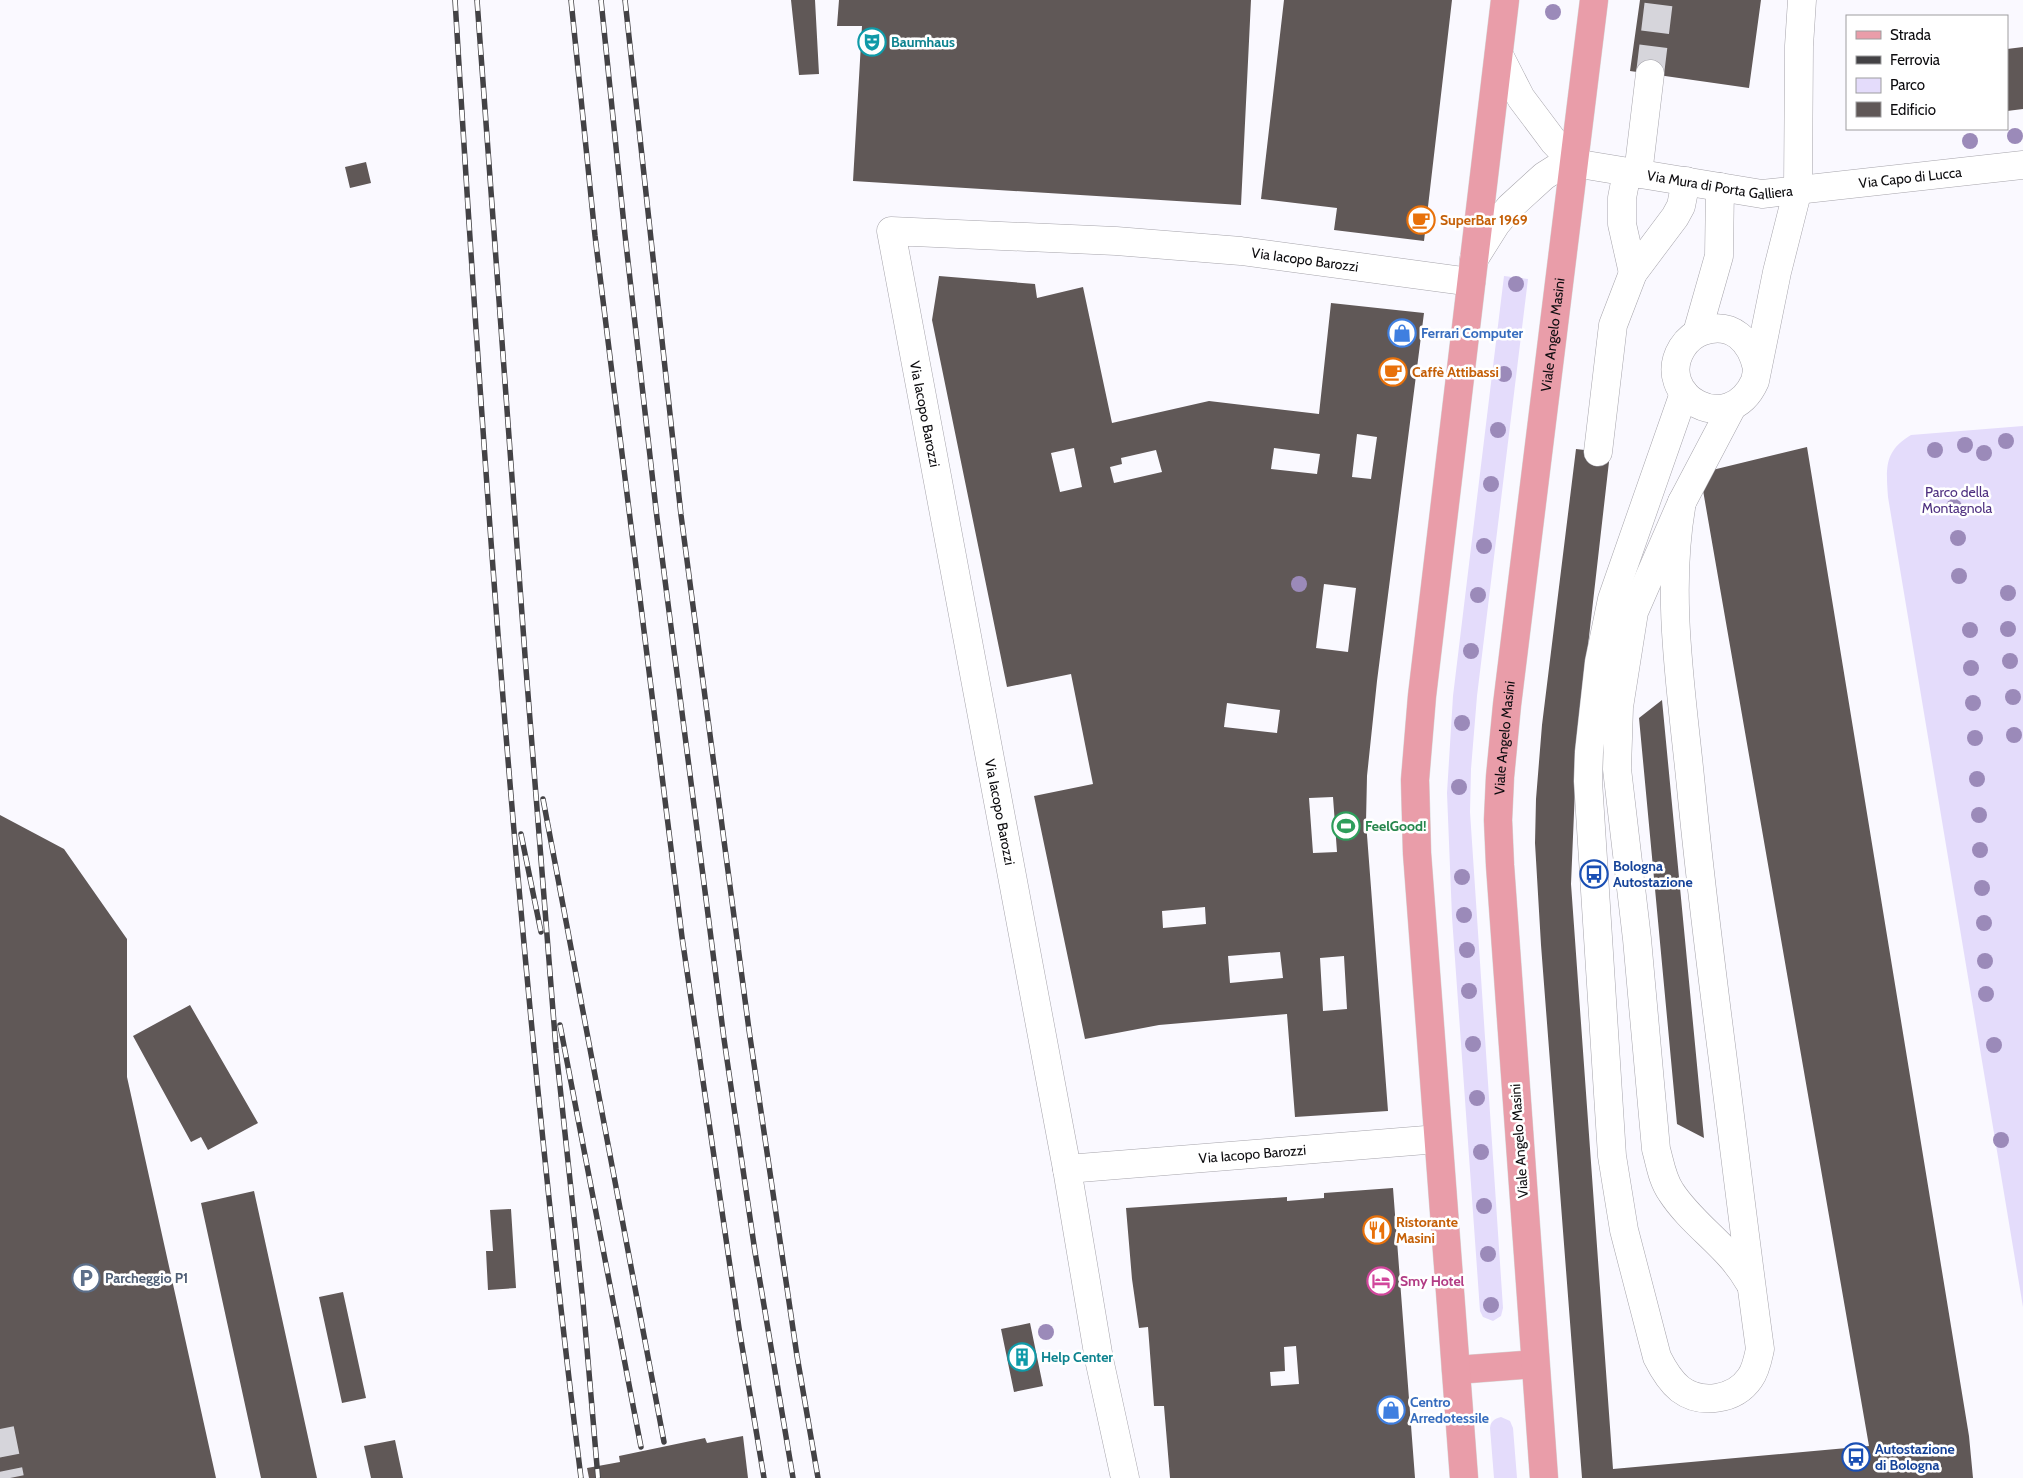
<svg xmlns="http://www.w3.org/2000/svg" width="2023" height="1478" font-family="Cabin,sans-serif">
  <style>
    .green { fill: #e4dcfb }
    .building { fill: #605857; fill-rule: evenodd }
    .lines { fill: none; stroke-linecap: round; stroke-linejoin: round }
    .minor-tunnel { stroke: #d6d5db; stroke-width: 28; stroke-dasharray: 28 14; stroke-linecap: butt }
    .minor-casing { stroke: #a6a4ab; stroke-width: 29 }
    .major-casing { stroke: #d8d8d8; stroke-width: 29 }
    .minor { stroke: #fff; stroke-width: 28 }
    .major { stroke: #e99da9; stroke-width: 28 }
    .rail-casing { stroke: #434245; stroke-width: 5.5 }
    .rail { stroke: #fff; stroke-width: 4; stroke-dasharray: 11; stroke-linecap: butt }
    .tree { fill: #9b8ab9 }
    .labels { text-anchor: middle; stroke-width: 5; stroke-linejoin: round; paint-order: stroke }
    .culture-label { font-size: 14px; font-weight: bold; fill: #0d838f; stroke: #fff; text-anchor: start }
    .street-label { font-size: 14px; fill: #0c0b0e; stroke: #fff }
    .food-label { font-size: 14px; font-weight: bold; fill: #c56008; stroke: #fff; text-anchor: start }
    .shop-label { font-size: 14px; font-weight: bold; fill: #366cbe; stroke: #fff; text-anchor: start }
    .park-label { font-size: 14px; fill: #4e3080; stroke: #fff }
    .leisure-label { font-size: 14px; font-weight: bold; fill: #27864d; stroke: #fff; text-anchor: start }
    .transit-label { font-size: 14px; font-weight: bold; fill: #164399; stroke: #fff; text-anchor: start }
    .service-label { font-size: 14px; font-weight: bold; fill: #4e5e75; stroke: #fff; text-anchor: start }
    .hotel-label { font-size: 14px; font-weight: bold; fill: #b23c85; stroke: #fff; text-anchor: start }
  </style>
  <rect width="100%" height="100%" fill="#faf9ff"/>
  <path class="green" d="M 1504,276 L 1528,279 L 1477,696 L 1471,769 L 1470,812 L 1503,1308 L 1501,1316 L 1493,1321 L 1483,1317 L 1480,1311 L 1452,917 L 1447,793 L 1453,696 Z
    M 2023,426 L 2023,1307 L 1888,497 C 1886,468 1884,451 1911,435 Z
    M 1501,1417 L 1510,1421 L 1513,1428 L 1517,1478 L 1494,1478 L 1490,1428 C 1491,1421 1494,1419 1501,1417 Z"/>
  <path class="building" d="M 791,0 L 815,0 L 819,74 L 799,75 Z
    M 839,0 L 1251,0 L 1241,205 L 853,181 L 862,26 L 837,26 Z
    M 1284,0 L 1452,0 L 1424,241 L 1334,230 L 1337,208 L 1261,199 Z
    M 1640,0 L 1761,0 L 1749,88 L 1630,71 Z
    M 2023,47 L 2023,109 L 2007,111 L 2007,49 Z
    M 366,162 L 371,183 L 350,188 L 345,167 Z
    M 939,276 L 1035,284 L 1037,298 L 1083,287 L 1112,423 L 1209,401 L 1319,414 L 1331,303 L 1424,313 L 1377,681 L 1367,776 L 1366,822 L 1388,1111 L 1295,1117 L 1287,1014 L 1159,1025 L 1085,1039 L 1034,796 L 1093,784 L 1071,674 L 1007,687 L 932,320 ZM 1357,434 L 1377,437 L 1371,479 L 1352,477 ZM 1074,448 L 1082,487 L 1060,492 L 1051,453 ZM 1274,448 L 1320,454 L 1317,474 L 1271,469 ZM 1156,450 L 1162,472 L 1114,483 L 1110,467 L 1122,464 L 1121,458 ZM 1324,584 L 1356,588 L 1348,652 L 1316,648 ZM 1227,703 L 1280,710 L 1277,733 L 1224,727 ZM 1333,797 L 1337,852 L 1313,853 L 1309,798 ZM 1205,907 L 1206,924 L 1163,928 L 1162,911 ZM 1280,952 L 1283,978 L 1230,983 L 1228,956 ZM 1344,956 L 1347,1009 L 1323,1011 L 1320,958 Z
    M 1807,447 L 1969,1436 L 1973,1478 L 1582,1478 L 1541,945 L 1535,843 L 1536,799 L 1542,725 L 1576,449 L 1610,453 L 1577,742 L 1571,884 L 1613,1469 L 1869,1446 L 1700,473 Z
    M 1662,700 L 1704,1138 L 1677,1124 L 1639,718 Z
    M 0,815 L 64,849 L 127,939 L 127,1077 L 216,1478 L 0,1478 Z
    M 190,1005 L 258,1123 L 208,1150 L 201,1137 L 191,1142 L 133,1036 Z
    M 1393,1188 L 1415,1478 L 1170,1478 L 1164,1406 L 1154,1406 L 1148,1327 L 1139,1328 L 1132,1279 L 1126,1208 L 1287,1197 L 1287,1201 L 1324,1198 L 1324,1193 ZM 1296,1346 L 1299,1384 L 1271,1386 L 1270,1372 L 1285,1371 L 1284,1347 Z
    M 254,1191 L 317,1478 L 261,1478 L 201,1203 Z
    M 511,1209 L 516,1288 L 488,1290 L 486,1251 L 493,1251 L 490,1210 Z
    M 343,1292 L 366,1398 L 342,1403 L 319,1297 Z
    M 1030,1323 L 1043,1386 L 1014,1392 L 1001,1329 Z
    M 743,1436 L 748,1478 L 589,1478 L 587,1468 L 620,1462 L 619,1456 L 705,1438 L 707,1443 Z
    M 395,1440 L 403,1478 L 371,1478 L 364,1446 Z"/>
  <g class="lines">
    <path class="minor-tunnel" d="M 1650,74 L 1659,0
      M 0,1429 L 10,1478"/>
    <g class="minor-casing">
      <g id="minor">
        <path d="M 1499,55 L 1521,98 L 1554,142 L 1574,163"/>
        <path d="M 1627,172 L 1622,198 L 1622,224 L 1633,273"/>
        <path d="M 1638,174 L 1650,74"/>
        <path id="s1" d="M 1474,259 L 1496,224 L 1510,207 L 1544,176 L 1555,169 L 1574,163 L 1762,194 L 2023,165"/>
        <path d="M 1697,333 L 1719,256 L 1720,187"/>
        <path d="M 1757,368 C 1751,341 1732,321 1703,331 C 1694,334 1687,340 1682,348 C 1653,396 1729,439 1755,381 L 1777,272 L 1798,189 L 1799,46 L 1802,0"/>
        <path d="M 1732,407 L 1682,502 L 1634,612 L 1619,707 L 1617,769 L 1637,939 L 1656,1149 C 1660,1163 1662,1179 1671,1192 C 1693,1226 1729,1246 1749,1282"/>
        <path d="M 1598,452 L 1613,325 L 1633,273 L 1675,217 L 1681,206 L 1686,181"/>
        <path d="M 1682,502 C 1665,595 1682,694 1691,787 C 1700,881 1712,975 1724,1068 C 1736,1162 1747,1255 1760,1349 C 1758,1358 1756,1370 1750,1378 C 1735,1400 1701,1405 1680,1389 C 1670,1381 1663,1369 1657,1357 L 1624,1230 L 1612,1156 L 1588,781 L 1589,752 L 1599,662 L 1612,599 L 1684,393"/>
        <path id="s2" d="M 1067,1169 L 1438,1139"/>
        <path id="s3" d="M 1125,1478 L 1099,1359 L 1067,1169 L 891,231 L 1116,241 L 1241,251 L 1471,282"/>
      </g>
    </g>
    <g class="major-casing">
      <g id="major">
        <path d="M 1456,1370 L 1535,1364"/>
        <path d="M 1464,1478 L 1417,853 L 1415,780 L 1422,696 L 1505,0"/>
        <path id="s4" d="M 1544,1478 L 1500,865 L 1498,820 L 1500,777 L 1507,705 L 1594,0"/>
      </g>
    </g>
    <use href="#minor" class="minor"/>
    <use href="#major" class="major"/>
    <g class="rail-casing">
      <path id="rail" d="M 455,0 C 485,493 520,987 581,1478
        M 477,0 L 526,669 L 556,1049 L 583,1302 L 598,1478
        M 571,0 L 595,236 L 682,937 L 739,1328 L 764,1478
        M 601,0 L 625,235 L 657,518 L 724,1039 L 755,1252 L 793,1478
        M 625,0 L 681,515 L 749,1030 L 797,1356 L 818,1478
        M 543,799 L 664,1442
        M 521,834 L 541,932
        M 560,1025 L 641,1447"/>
    </g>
    <use href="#rail" class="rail"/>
  </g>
  <g class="tree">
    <circle cx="1553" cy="12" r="8"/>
    <circle cx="2015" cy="136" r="8"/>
    <circle cx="1970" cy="141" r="8"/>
    <circle cx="1516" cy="284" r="8"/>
    <circle cx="1504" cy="374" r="8"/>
    <circle cx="1498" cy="430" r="8"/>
    <circle cx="2006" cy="441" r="8"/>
    <circle cx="1965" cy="445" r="8"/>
    <circle cx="1935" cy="450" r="8"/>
    <circle cx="1984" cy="453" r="8"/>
    <circle cx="1491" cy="484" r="8"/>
    <circle cx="1954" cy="507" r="8"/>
    <circle cx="1958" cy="538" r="8"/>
    <circle cx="1484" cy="546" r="8"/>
    <circle cx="1959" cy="576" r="8"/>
    <circle cx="1299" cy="584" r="8"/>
    <circle cx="2008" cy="593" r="8"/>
    <circle cx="1478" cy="595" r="8"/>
    <circle cx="2008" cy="629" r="8"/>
    <circle cx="1970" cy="630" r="8"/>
    <circle cx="1471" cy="651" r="8"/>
    <circle cx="2010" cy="661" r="8"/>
    <circle cx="1971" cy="668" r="8"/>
    <circle cx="2013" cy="697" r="8"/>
    <circle cx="1973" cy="703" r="8"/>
    <circle cx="1462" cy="723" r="8"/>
    <circle cx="2014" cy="735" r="8"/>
    <circle cx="1975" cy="738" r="8"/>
    <circle cx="1977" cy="779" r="8"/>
    <circle cx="1459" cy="787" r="8"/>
    <circle cx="1979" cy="815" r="8"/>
    <circle cx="1980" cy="850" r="8"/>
    <circle cx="1462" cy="877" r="8"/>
    <circle cx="1982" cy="888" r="8"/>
    <circle cx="1464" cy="915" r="8"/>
    <circle cx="1984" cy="923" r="8"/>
    <circle cx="1467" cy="950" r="8"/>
    <circle cx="1985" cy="961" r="8"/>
    <circle cx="1469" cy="991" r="8"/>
    <circle cx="1986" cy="994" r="8"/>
    <circle cx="1473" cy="1044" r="8"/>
    <circle cx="1994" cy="1045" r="8"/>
    <circle cx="1477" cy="1098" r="8"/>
    <circle cx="2001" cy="1140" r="8"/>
    <circle cx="1481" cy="1152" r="8"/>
    <circle cx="1484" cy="1206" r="8"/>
    <circle cx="1488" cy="1254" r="8"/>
    <circle cx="1491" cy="1305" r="8"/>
    <circle cx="1046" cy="1332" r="8"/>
  </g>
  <defs>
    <g id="theatre-ring" transform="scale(1.4375)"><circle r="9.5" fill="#fff" stroke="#0f9aa8" stroke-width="1.5"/><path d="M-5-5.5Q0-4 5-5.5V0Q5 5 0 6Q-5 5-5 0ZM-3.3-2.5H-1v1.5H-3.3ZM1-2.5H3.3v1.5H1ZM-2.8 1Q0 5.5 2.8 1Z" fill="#0f9aa8"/></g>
    <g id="cafe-ring" transform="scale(1.4375)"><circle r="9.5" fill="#fff" stroke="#e8710a" stroke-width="1.5"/><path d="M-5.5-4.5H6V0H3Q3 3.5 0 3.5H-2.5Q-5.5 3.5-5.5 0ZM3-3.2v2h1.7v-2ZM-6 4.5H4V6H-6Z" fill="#e8710a"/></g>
    <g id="shop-ring" transform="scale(1.4375)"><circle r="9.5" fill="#fff" stroke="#3f7fe0" stroke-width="1.5"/><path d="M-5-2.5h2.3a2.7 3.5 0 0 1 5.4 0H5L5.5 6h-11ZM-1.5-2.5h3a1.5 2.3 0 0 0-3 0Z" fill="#3f7fe0"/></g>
    <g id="stadium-ring" transform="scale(1.4375)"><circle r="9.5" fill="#fff" stroke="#2e9e5b" stroke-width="1.5"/><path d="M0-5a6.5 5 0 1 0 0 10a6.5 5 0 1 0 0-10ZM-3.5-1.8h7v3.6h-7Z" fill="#2e9e5b"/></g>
    <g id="bus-ring" transform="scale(1.4375)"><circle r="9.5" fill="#fff" stroke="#1a4fb4" stroke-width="1.5"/><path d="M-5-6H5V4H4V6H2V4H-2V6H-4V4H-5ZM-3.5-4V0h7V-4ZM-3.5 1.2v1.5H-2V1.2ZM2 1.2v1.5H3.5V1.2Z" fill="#1a4fb4"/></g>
    <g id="restaurant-ring" transform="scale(1.4375)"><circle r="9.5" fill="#fff" stroke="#e8710a" stroke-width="1.5"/><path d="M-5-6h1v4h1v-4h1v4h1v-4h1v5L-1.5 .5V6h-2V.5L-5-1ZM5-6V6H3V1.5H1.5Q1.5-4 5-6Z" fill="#e8710a"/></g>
    <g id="parking-ring" transform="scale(1.4375)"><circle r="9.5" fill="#fff" stroke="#5c6f8a" stroke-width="1.5"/><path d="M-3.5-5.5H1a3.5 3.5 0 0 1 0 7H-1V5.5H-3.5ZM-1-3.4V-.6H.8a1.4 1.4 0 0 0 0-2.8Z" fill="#5c6f8a"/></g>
    <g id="hotel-ring" transform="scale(1.4375)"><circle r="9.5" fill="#fff" stroke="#d1479c" stroke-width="1.5"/><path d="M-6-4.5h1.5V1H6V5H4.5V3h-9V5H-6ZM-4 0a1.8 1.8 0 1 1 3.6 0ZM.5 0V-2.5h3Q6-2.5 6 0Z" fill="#d1479c"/></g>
    <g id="building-ring" transform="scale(1.4375)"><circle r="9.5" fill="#fff" stroke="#0f9aa8" stroke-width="1.5"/><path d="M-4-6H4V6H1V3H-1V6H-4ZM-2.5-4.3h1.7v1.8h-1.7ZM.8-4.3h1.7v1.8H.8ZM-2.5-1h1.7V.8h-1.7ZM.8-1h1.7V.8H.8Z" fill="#0f9aa8"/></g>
  </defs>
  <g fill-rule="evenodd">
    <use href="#theatre-ring" x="872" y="42"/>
    <use href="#cafe-ring" x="1421" y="220"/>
    <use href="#shop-ring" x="1402" y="333"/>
    <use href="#cafe-ring" x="1393" y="372"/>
    <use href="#stadium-ring" x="1346" y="826"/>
    <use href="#bus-ring" x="1594" y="874"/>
    <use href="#restaurant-ring" x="1377" y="1230"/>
    <use href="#parking-ring" x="86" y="1278"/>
    <use href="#hotel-ring" x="1381" y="1281"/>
    <use href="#building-ring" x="1022" y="1357"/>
    <use href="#shop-ring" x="1391" y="1410"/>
    <use href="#bus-ring" x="1856" y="1457"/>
  </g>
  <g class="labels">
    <g class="culture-label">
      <text x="891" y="47">Baumhaus</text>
      <text x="1041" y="1362">Help Center</text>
    </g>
    <g class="street-label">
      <text dy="5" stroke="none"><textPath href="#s1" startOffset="482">Via Capo di Lucca</textPath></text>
      <text dy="5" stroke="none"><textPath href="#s1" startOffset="290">Via Mura di Porta Galliera</textPath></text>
      <text dy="5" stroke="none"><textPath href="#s3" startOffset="1684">Via Iacopo Barozzi</textPath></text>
      <text dy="5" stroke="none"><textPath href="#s4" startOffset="1148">Viale Angelo Masini</textPath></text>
      <text transform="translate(925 414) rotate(79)" y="5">Via Iacopo Barozzi</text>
      <text dy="5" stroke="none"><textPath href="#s4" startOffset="742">Viale Angelo Masini</textPath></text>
      <text transform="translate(1000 812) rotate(79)" y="5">Via Iacopo Barozzi</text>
      <text transform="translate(1519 1141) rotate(-94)" y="5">Viale Angelo Masini</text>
      <text dy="5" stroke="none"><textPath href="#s2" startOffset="186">Via Iacopo Barozzi</textPath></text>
    </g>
    <g class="food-label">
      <text x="1440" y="225">SuperBar 1969</text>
      <text x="1412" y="377">Caffè Attibassi</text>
      <text x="1396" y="1227">Ristorante<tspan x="1396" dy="16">Masini</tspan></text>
    </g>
    <g class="shop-label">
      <text x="1421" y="338">Ferrari Computer</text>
      <text x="1410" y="1407">Centro<tspan x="1410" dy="16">Arredotessile</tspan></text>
    </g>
    <g class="park-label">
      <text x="1957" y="497">Parco della<tspan x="1957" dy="16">Montagnola</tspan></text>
    </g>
    <g class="leisure-label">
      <text x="1365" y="831">FeelGood!</text>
    </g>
    <g class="transit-label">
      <text x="1613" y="871">Bologna<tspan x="1613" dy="16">Autostazione</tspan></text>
      <text x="1875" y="1454">Autostazione<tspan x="1875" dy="16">di Bologna</tspan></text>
    </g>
    <g class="service-label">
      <text x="105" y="1283">Parcheggio P1</text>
    </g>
    <g class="hotel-label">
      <text x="1400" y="1286">Smy Hotel</text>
    </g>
  </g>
  <rect x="1846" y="15" width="162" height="115" fill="#ffffff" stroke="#9e9d9f"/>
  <rect x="1856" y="31" width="25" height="8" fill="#e99da9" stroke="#9e9d9f"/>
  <text x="1890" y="40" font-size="15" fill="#0c0b0e">Strada</text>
  <rect x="1856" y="56" width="25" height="8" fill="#434245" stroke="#9e9d9f"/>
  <text x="1890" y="65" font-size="15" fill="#0c0b0e">Ferrovia</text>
  <rect x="1856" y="78" width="25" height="15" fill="#e4dcfb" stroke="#9e9d9f"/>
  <text x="1890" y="90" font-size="15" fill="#0c0b0e">Parco</text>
  <rect x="1856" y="102" width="25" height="15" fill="#605857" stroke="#9e9d9f"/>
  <text x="1890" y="115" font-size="15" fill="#0c0b0e">Edificio</text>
</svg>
